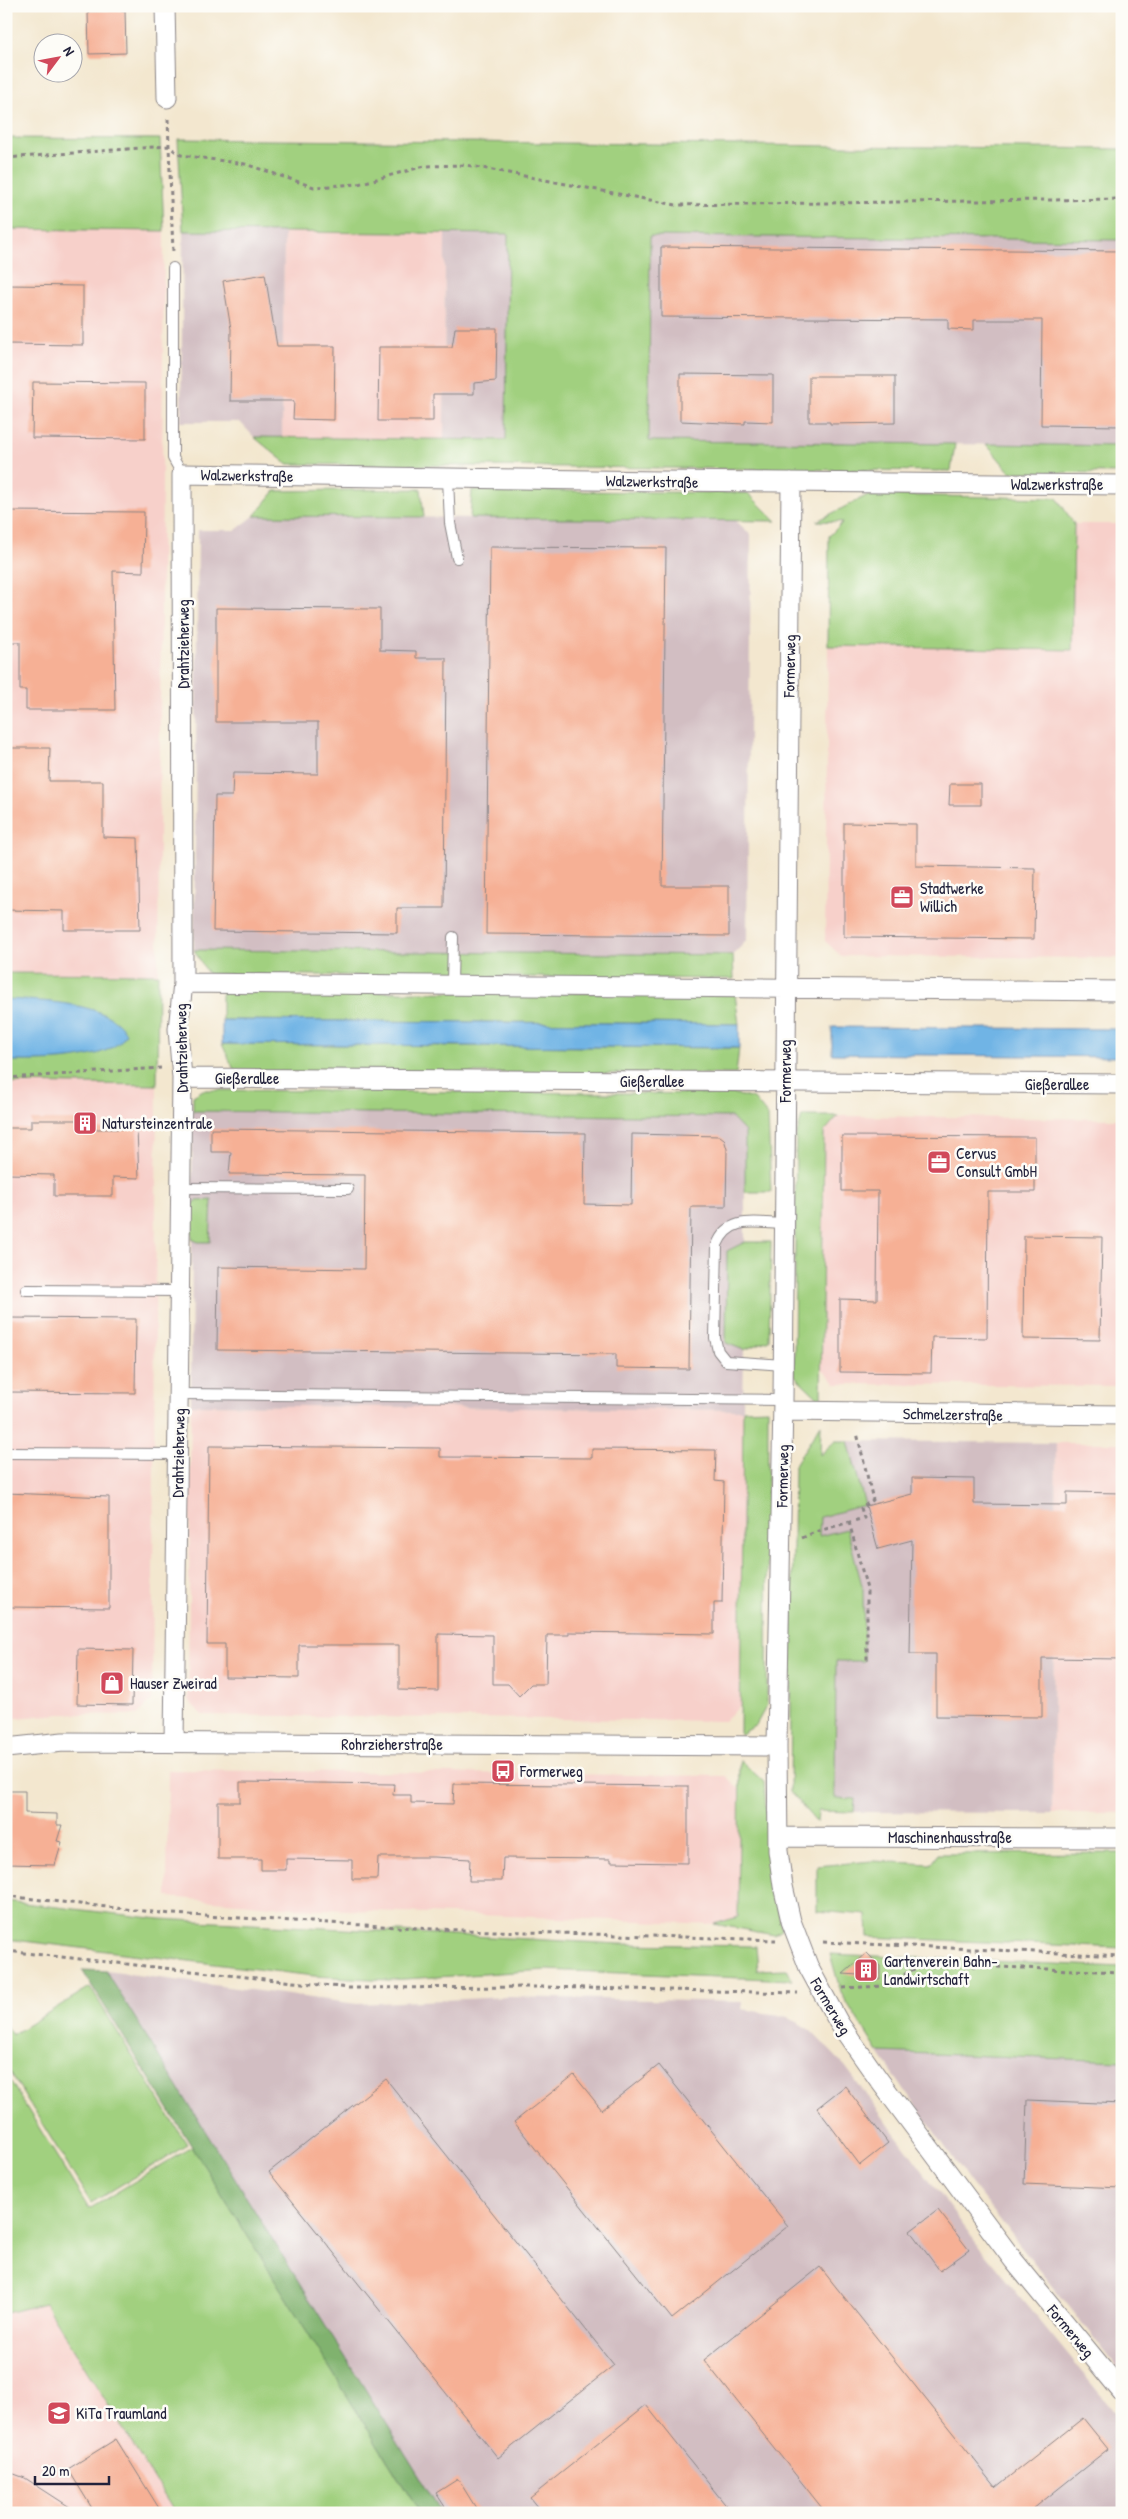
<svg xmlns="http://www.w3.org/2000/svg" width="1128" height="2519" font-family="'Patrick Hand',sans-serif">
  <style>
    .built { fill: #f7d0ca }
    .industrial { fill: #d2bec2 }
    .green { fill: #a1d07f; stroke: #62795d }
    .forest { fill: #80b26e; stroke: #516a54 }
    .water { fill: #6fb4e5; stroke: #486b90 }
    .building { fill: #f6b095 }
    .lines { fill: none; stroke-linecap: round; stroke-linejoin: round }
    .service-casing { stroke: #8a8485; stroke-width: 12 }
    .minor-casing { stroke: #8a8485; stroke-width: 21 }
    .path { stroke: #8a8485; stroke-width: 3; stroke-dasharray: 4 4; stroke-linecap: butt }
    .service { stroke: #fff; stroke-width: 10 }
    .minor { stroke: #fff; stroke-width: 19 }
    .labels { text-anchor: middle; stroke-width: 5; stroke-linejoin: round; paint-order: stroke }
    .street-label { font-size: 16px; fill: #22223b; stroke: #fdfcf7 }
    .poi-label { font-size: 16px; fill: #22223b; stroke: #fdfcf7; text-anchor: start }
  </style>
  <rect width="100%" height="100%" fill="#fdfcf7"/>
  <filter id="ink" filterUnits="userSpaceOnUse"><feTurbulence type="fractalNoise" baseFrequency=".02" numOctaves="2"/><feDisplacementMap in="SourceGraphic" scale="10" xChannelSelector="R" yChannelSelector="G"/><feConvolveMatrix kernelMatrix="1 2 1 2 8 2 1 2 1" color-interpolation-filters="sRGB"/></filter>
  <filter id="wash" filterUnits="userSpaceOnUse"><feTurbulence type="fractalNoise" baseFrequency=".0096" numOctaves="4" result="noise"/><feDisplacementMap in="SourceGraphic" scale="20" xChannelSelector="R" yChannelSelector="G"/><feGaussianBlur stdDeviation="1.12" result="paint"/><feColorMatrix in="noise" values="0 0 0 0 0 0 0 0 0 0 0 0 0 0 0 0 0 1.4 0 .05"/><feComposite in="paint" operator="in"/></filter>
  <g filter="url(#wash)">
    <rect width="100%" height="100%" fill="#f3e7cf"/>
    <path class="built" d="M 6,229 L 164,231 L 158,974 L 6,973 Z
      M 284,232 L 445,234 L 444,439 L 282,438 Z
      M 1074,524 L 1122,524 L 1122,958 L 841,956 L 825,941 L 828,646 L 1072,649 Z
      M 6,1083 L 157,1085 L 152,1700 L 137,1715 L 60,1714 L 6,1719 Z
      M 838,1116 L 1122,1119 L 1122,1386 L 836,1384 L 821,1368 L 824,1132 Z
      M 191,1405 L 743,1410 L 740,1706 L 724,1721 L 202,1715 L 188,1700 Z
      M 1056,1443 L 1122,1443 L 1122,1813 L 1052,1813 Z
      M 168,1770 L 726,1776 L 740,1790 L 738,1917 L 714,1924 L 295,1908 L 167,1897 Z
      M 45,2303 L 175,2513 L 6,2513 L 6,2313 Z"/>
    <path class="industrial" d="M 183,231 L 284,232 L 282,438 L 254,437 L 240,422 L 181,422 Z
      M 445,234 L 508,234 L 506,440 L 444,439 Z
      M 650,236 L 1122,240 L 1122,446 L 649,441 Z
      M 254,516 L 735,520 L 751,535 L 747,940 L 733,955 L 194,950 L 198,530 L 236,530 Z
      M 193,1111 L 731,1117 L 745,1132 L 745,1242 L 727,1251 L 726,1342 L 744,1350 L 743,1410 L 191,1405 L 192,1239 L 198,1242 L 210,1241 L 212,1200 L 196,1201 L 192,1206 Z
      M 848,1441 L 1056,1443 L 1052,1813 L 854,1812 L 854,1799 L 835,1798 L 836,1660 L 819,1537 L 820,1517 L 864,1505 Z
      M 106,1971 L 357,2004 L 507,1997 L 743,2002 L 742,2009 L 789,2017 L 810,2030 L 845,2066 L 980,2248 L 1122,2421 L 1122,2513 L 442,2513 Z
      M 878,2052 L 1122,2061 L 1122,2373 L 970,2182 Z"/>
    <path class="green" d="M 6,138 L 160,139 L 164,231 L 6,229 Z
      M 178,139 L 1122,149 L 1122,240 L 650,236 L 649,441 L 955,444 L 951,471 L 287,464 L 254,437 L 506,440 L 508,234 L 183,231 Z
      M 986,444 L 1122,446 L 1122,473 L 1010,472 Z
      M 421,489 L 424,517 L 254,516 L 275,491 Z
      M 472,490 L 748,493 L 776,521 L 470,518 Z
      M 868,495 L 1057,498 L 1074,524 L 1072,650 L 828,646 L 829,536 L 843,522 L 817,521 Z
      M 194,950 L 733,955 L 734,979 L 208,974 Z
      M 6,973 L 158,974 L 157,1085 L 6,1083 Z
      M 222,991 L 735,994 L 739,1024 L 222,1020 Z
      M 222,1044 L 739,1048 L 736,1074 L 235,1072 Z
      M 203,1090 L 734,1094 L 754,1099 L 768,1116 L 771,1192 L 745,1192 L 745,1132 L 731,1117 L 193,1111 L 193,1096 Z
      M 802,1116 L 838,1116 L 824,1132 L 821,1401 L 794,1375 L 796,1137 Z
      M 212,1200 L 210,1242 L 198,1242 L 192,1239 L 192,1206 L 196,1201 Z
      M 745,1242 L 771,1242 L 769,1340 L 744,1350 L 726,1343 L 727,1251 Z
      M 768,1409 L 767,1705 L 756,1725 L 740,1735 L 743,1410 Z
      M 821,1424 L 820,1455 L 835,1441 L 848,1441 L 865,1505 L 820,1517 L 819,1536 L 847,1529 L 863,1589 L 864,1661 L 836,1661 L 835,1798 L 855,1799 L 854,1812 L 818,1811 L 817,1823 L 790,1792 L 794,1466 Z
      M 740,1760 L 764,1782 L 771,1875 L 782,1930 L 774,1935 L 714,1924 L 738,1917 Z
      M 1122,1853 L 1122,1948 L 868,1937 L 867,1915 L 817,1911 L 817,1866 L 872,1861 L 931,1864 L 938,1854 Z
      M 6,1901 L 160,1919 L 619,1944 L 756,1946 L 758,1970 L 787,1969 L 792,1980 L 546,1970 L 389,1980 L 314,1976 L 6,1939 Z
      M 830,1954 L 1122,1967 L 1122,2061 L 878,2052 L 841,1993 Z
      M 90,1987 L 187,2145 L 91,2203 L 6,2065 L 6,2026 L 12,2035 Z
      M 6,2074 L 89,2209 L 193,2146 L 420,2513 L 175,2513 L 45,2303 L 6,2313 Z"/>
    <path class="forest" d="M 82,1970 L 106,1971 L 442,2513 L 420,2513 Z"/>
    <path class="water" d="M 6,999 C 38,1001 109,1001 126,1033 C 114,1064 35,1061 6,1061 Z
      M 222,1020 L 739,1024 L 739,1048 L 222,1044 Z
      M 832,1027 L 1122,1029 L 1122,1057 L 832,1054 Z"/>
    <g id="blocks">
      <path class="building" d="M 125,10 L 126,53 L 89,54 L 88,11 Z
        M 661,247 L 1122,251 L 1122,426 L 1041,425 L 1042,320 L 974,320 L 974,330 L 948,329 L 948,319 L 661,317 Z
        M 265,274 L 277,346 L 335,346 L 334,420 L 293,419 L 294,401 L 230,401 L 231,329 L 223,281 Z
        M 6,285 L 83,286 L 83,345 L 6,344 Z
        M 455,328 L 497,328 L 496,381 L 474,383 L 474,394 L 433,394 L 433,421 L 378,421 L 379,347 L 452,347 Z
        M 680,374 L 773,375 L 773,422 L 745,421 L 745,424 L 680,421 Z
        M 809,376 L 895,376 L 895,423 L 830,424 L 830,422 L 809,422 Z
        M 33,382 L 145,383 L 145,439 L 32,438 Z
        M 6,511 L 144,512 L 143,572 L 113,571 L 115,710 L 26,710 L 26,690 L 20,690 L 20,642 L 6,642 Z
        M 490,547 L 666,548 L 662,886 L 729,886 L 729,936 L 486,934 Z
        M 216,608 L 380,609 L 380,650 L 416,651 L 416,658 L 446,658 L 444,908 L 397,908 L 397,933 L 213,931 L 215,796 L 232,796 L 233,773 L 318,774 L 318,722 L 216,722 Z
        M 6,748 L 50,748 L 49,781 L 103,781 L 103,837 L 138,838 L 140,930 L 64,930 L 64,911 L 6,910 Z
        M 950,784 L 981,784 L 981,805 L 949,805 Z
        M 844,823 L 916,824 L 916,866 L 1035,868 L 1034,939 L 844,937 Z
        M 31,1120 L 93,1120 L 93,1129 L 137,1129 L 139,1178 L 113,1177 L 113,1196 L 54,1196 L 54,1175 L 6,1174 L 6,1128 L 31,1128 Z
        M 211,1129 L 585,1133 L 584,1204 L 631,1205 L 632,1134 L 720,1136 L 724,1139 L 727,1149 L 726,1207 L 691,1207 L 689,1369 L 616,1368 L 616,1354 L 217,1350 L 218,1267 L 364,1269 L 365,1175 L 229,1174 L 231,1152 L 211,1152 Z
        M 842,1136 L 1035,1137 L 1035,1192 L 988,1192 L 987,1338 L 932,1337 L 931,1373 L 840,1372 L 840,1299 L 877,1300 L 878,1191 L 842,1191 Z
        M 1024,1236 L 1102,1237 L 1100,1340 L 1023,1339 Z
        M 7,1318 L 136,1319 L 135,1393 L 6,1392 Z
        M 209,1446 L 440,1448 L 440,1457 L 592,1458 L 592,1449 L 716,1450 L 715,1481 L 724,1482 L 722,1603 L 714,1603 L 714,1634 L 569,1632 L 569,1635 L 547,1635 L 546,1684 L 531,1684 L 519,1696 L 508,1684 L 493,1684 L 493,1635 L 438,1634 L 438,1691 L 399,1690 L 399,1645 L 299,1645 L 299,1678 L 225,1677 L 225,1644 L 207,1644 Z
        M 912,1478 L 974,1479 L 974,1504 L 1067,1505 L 1067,1492 L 1122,1493 L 1122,1659 L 1042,1658 L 1042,1717 L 936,1716 L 936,1654 L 910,1654 L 912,1540 L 878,1549 L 866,1506 L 912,1494 Z
        M 6,1493 L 109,1497 L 109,1608 L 6,1607 Z
        M 78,1649 L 133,1650 L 132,1705 L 77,1704 Z
        M 240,1782 L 394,1784 L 393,1795 L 411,1795 L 411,1803 L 453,1804 L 454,1784 L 688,1786 L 688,1863 L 611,1862 L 611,1859 L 503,1858 L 502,1881 L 469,1881 L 470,1859 L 434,1857 L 378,1857 L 377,1879 L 352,1879 L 352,1860 L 286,1859 L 286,1870 L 261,1870 L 261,1859 L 218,1859 L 218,1802 L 240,1802 Z
        M 6,1791 L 25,1791 L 25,1813 L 57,1814 L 57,1825 L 62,1825 L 57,1841 L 62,1842 L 55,1865 L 6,1864 Z
        M 867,1953 L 880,1966 L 880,1979 L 859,1978 L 859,1975 L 843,1974 Z
        M 659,2065 L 788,2226 L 672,2319 L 514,2122 L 574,2075 L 602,2110 Z
        M 386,2079 L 614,2365 L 498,2458 L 269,2172 Z
        M 845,2086 L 888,2143 L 860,2165 L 817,2108 Z
        M 1027,2100 L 1122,2104 L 1122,2188 L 1024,2184 Z
        M 938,2210 L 969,2250 L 940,2271 L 910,2231 Z
        M 820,2267 L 996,2487 L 1083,2418 L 1108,2449 L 1028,2513 L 826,2513 L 704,2360 Z
        M 646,2405 L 732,2513 L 542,2513 L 530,2498 Z
        M 116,2439 L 162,2513 L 95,2513 L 68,2469 Z
        M 6,2471 L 25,2478 L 79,2513 L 6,2513 Z
        M 458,2479 L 479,2513 L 449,2513 L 436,2493 Z"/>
    </g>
  </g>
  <g filter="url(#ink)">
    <use href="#blocks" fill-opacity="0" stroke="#8a8485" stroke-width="1"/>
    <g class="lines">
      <g class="service-casing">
        <path id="service" d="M 173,268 L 173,458 L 182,474
          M 448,479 L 450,523 L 457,558
          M 452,984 L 453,937
          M 181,1188 L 348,1189
          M 26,1290 L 179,1291
          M 783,1365 L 726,1361 L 718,1351 L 715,1338 L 717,1245 C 729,1215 756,1223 783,1224
          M 178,1394 L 783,1400
          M 6,1453 L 178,1454"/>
      </g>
      <g class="minor-casing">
        <path id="minor" d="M 165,6 L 167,98
          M 791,482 L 783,1400 L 777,1746 L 778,1851 L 783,1886 L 791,1921 L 809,1968 L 839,2023 L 879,2080 L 1014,2261 L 1122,2392
          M 183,983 L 1122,991
          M 182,1078 L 1122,1084
          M 783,1411 L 1122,1415
          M 174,1743 L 182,1078 L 178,1029 L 183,983 L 182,474 L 660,481 L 1122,485
          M 6,1748 L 63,1742 L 777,1746
          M 779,1837 L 1122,1838"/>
      </g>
      <path class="path" d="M 168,119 L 173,252
        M 6,158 L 168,146 L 181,155 L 245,164 L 314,187 L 358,184 L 425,166 L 466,165 L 676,205 L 1122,199
        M 6,1078 L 161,1068
        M 849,1522 L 867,1589 L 867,1662
        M 802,1538 L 815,1532 L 864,1518 L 861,1508 L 873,1500 L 857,1433
        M 6,1896 L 171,1914 L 433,1929 L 776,1940
        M 823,1942 L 1122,1956
        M 6,1951 L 349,1988 L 543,1987 L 798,1993
        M 843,1988 L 884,1986 L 923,1964 L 1122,1972"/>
      <use href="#service" class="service"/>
      <use href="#minor" class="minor"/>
    </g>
  </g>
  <defs>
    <g id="office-square" transform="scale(1.25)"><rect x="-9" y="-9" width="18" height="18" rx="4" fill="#d1495b" stroke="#fdfcf7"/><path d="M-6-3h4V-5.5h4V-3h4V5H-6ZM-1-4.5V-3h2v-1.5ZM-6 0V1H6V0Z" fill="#fff"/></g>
    <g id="building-square" transform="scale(1.25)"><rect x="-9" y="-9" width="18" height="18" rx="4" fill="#d1495b" stroke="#fdfcf7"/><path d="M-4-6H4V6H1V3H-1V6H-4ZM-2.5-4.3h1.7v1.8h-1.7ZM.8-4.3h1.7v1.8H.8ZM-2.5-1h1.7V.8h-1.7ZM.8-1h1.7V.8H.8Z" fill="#fff"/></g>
    <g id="shop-square" transform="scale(1.25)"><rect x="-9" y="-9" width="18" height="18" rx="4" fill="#d1495b" stroke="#fdfcf7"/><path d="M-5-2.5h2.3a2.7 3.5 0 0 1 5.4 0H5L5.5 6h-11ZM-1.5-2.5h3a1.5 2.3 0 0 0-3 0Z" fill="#fff"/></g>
    <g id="bus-square" transform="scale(1.25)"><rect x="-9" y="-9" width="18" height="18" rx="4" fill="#d1495b" stroke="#fdfcf7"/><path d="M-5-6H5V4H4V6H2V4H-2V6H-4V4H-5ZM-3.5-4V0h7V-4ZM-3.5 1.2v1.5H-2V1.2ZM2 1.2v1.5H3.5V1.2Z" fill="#fff"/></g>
    <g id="school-square" transform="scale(1.25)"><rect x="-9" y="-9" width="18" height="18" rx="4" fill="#d1495b" stroke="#fdfcf7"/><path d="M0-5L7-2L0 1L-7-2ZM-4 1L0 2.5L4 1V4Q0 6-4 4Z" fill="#fff"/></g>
  </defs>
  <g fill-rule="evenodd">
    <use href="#office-square" x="902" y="897"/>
    <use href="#building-square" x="85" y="1123"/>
    <use href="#office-square" x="939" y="1162"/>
    <use href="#shop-square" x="112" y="1683"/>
    <use href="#bus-square" x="503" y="1771"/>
    <use href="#building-square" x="866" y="1970"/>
    <use href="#school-square" x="59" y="2413"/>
  </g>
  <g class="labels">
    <g class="street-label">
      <text transform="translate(247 475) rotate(1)" y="6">Walzwerkstraße</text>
      <text transform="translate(652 481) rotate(1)" y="6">Walzwerkstraße</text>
      <text x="1057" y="490">Walzwerkstraße</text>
      <text transform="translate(183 644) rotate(-90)" y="6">Drahtzieherweg</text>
      <text transform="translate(789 666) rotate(-89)" y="6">Formerweg</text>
      <text transform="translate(181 1048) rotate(-91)" y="6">Drahtzieherweg</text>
      <text transform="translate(785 1071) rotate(-90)" y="6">Formerweg</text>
      <text x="247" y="1084">Gießerallee</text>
      <text x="652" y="1087">Gießerallee</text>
      <text x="1057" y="1090">Gießerallee</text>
      <text transform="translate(953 1414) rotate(1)" y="6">Schmelzerstraße</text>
      <text transform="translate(178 1453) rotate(-89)" y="6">Drahtzieherweg</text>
      <text transform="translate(782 1476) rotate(-89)" y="6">Formerweg</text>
      <text x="392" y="1750">Rohrzieherstraße</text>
      <text x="950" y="1843">Maschinenhausstraße</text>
      <text transform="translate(831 2006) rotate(59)" y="6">Formerweg</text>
      <text transform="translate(1071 2331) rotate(50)" y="6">Formerweg</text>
    </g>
    <g class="poi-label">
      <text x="920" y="894">Stadtwerke<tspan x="920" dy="18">Willich</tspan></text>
      <text x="102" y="1129">Natursteinzentrale</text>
      <text x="956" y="1159">Cervus<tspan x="956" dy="18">Consult GmbH</tspan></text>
      <text x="130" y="1689">Hauser Zweirad</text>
      <text x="520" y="1777">Formerweg</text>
      <text x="884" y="1967">Gartenverein Bahn-<tspan x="884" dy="18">Landwirtschaft</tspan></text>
      <text x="76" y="2419">KiTa Traumland</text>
    </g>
  </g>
  <rect width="1128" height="2519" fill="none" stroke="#fdfcf7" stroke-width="25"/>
  <g transform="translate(58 58) rotate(58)"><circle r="24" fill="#fdfcf7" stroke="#a5a5ac"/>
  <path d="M0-4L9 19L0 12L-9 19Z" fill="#d1495b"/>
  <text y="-8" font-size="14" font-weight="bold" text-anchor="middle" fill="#22223b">N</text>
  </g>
  <path d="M35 2476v8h74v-8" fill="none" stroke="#22223b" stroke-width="2.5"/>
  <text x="42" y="2476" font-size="15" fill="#22223b" stroke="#fdfcf7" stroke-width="4" paint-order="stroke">20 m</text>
</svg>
